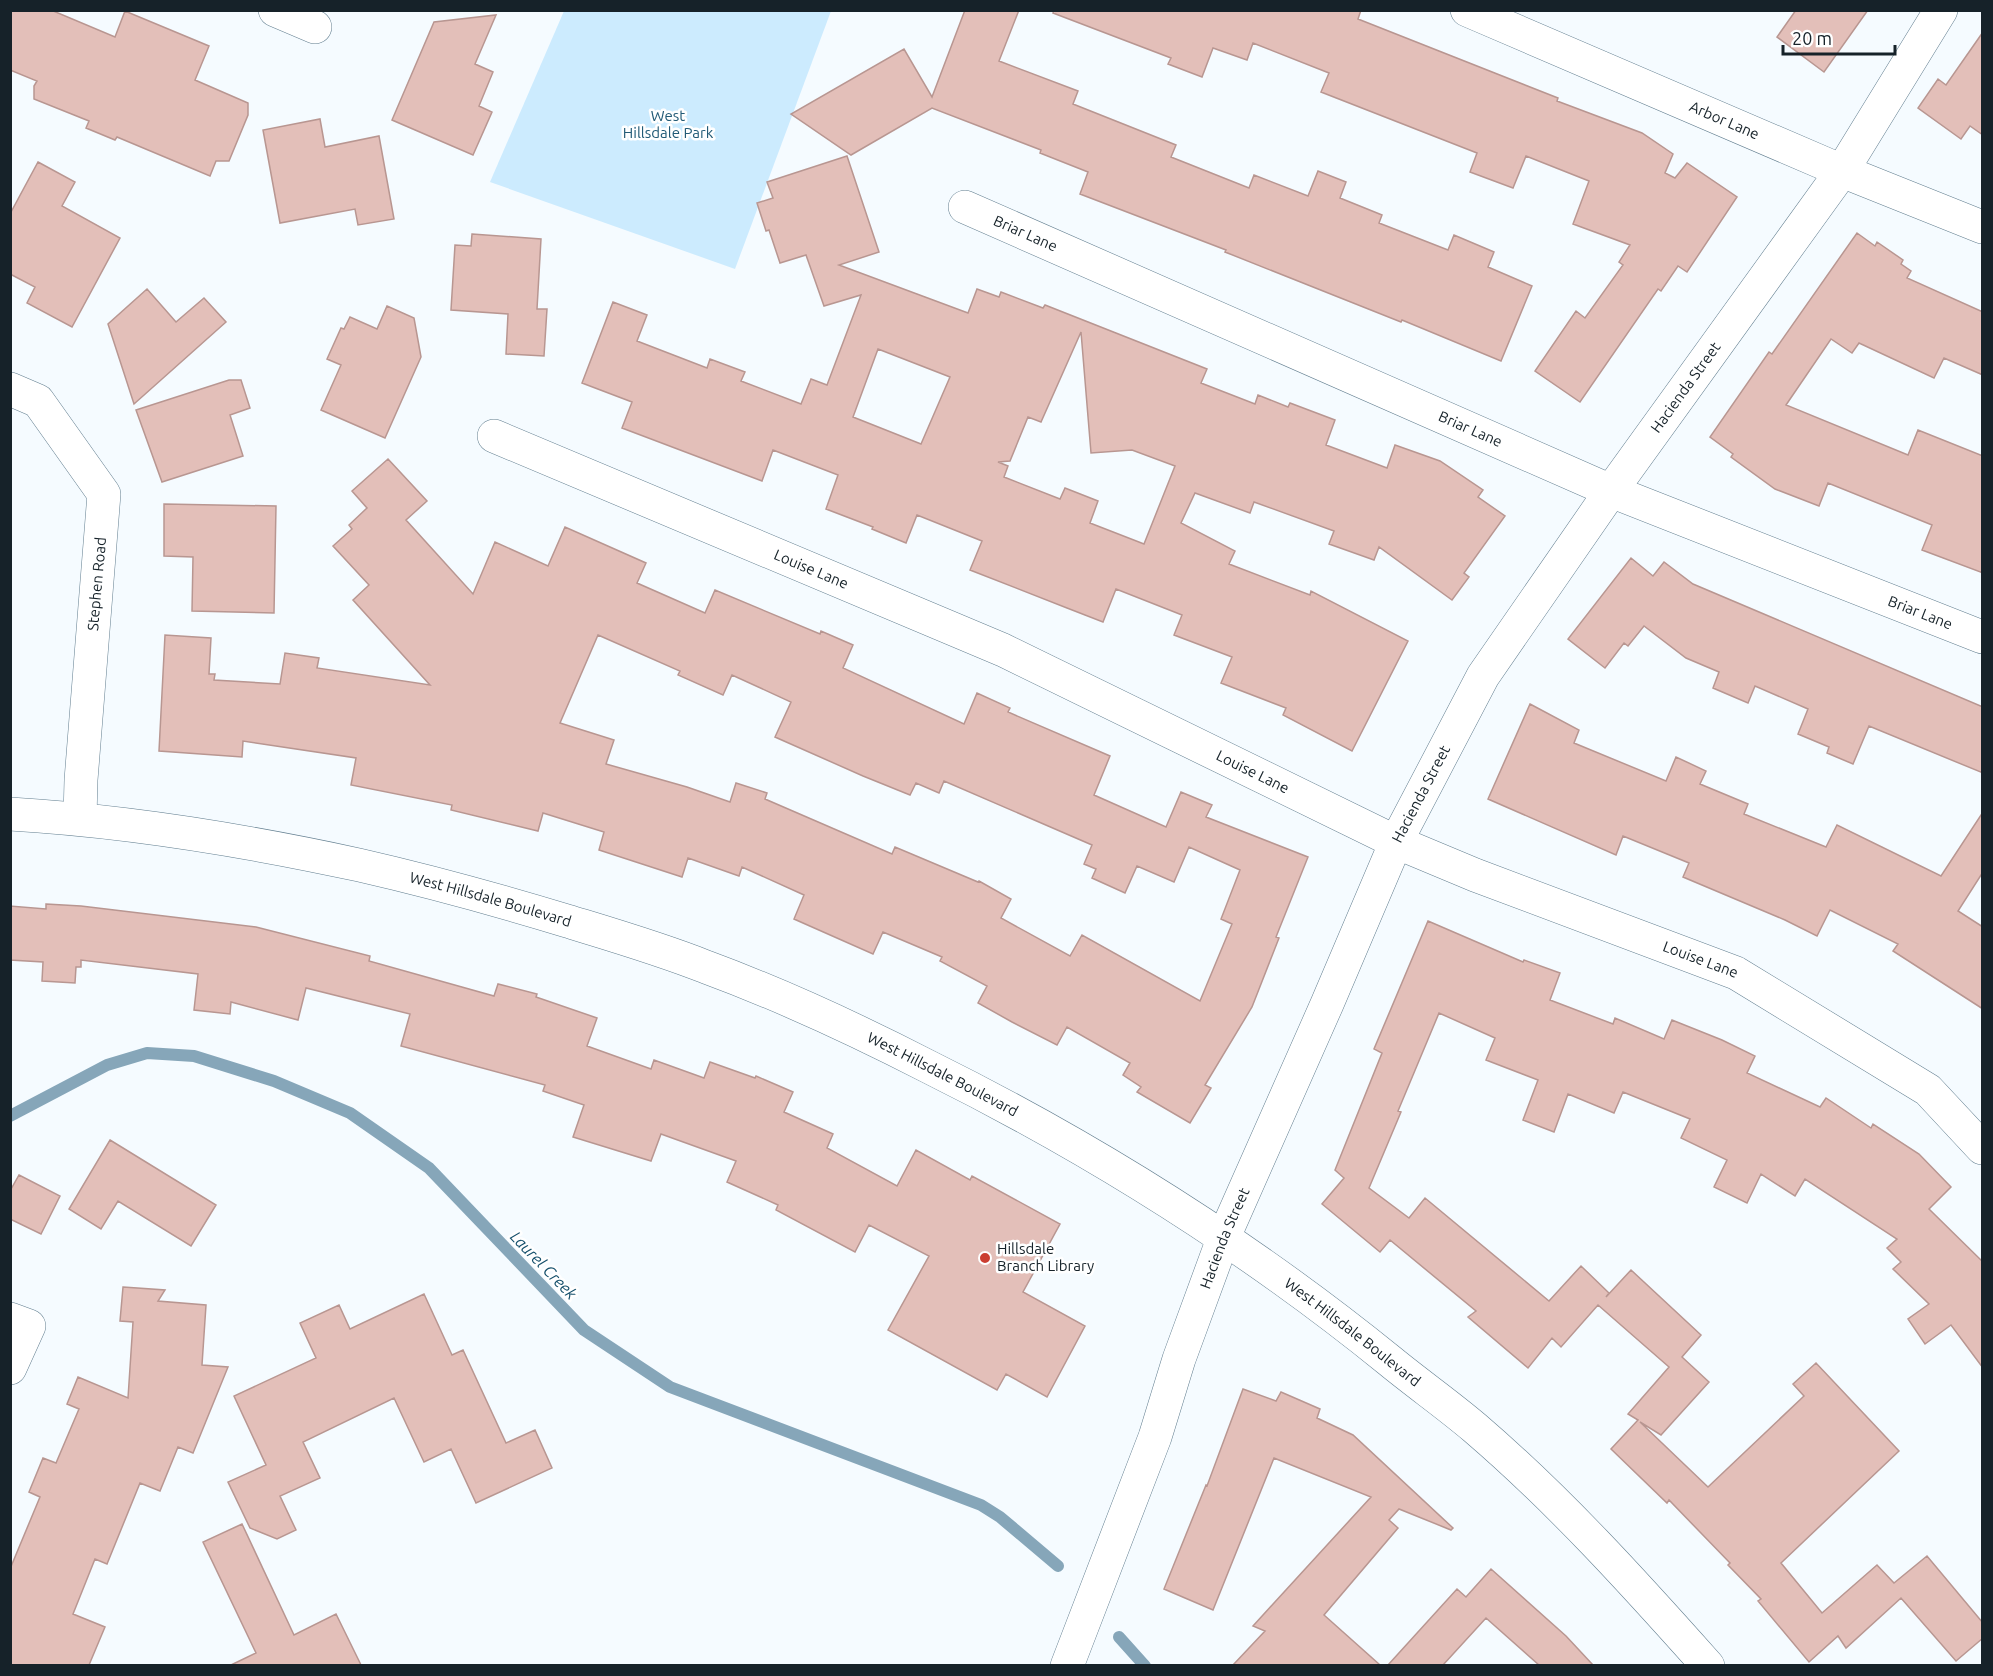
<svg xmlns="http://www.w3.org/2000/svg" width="1993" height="1676" font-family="Ubuntu,sans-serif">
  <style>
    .green { fill: #ccebfe }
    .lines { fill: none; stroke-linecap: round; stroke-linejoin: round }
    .stream { stroke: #86a6b9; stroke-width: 12 }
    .building { fill: #e3bfb9; stroke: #b89691; stroke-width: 1.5; fill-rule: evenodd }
    .minor-casing { stroke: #637f90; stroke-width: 34 }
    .secondary-casing { stroke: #637f90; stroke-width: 34 }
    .minor { stroke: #fff; stroke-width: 33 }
    .secondary { stroke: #fff; stroke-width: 33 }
    .poi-dot { fill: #cb3e31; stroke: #fff; stroke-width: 2 }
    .labels { text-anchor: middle; stroke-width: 5; stroke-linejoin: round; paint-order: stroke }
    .park-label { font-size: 15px; fill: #215a76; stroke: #fff }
    .street-label { font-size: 15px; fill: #162229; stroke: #fff }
    .poi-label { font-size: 15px; fill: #162229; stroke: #fff; text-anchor: start }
    .water-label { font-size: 16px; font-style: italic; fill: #144f6b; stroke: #fff }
  </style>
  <rect width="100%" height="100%" fill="#f5fbff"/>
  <path class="green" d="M 564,11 L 831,11 L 735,269 L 490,182 Z"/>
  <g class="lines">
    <path class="stream" d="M 10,1116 L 107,1065 L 147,1053 L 194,1056 L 274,1081 L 350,1113 L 429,1168 L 584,1330 L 670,1387 L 981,1505 L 1000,1517 L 1058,1566
      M 1119,1637 L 1145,1666"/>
  </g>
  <path class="building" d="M 10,10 L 51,10 L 115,37 L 125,11 L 209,46 L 195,80 L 248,103 L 248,115 L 229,161 L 216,161 L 210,176 L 117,137 L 115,140 L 86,128 L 89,121 L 34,99 L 34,86 L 37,81 L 10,70 Z
    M 965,10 L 1019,10 L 999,61 L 1078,91 L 1073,104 L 1176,145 L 1171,157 L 1249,188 L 1254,175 L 1308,196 L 1318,171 L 1346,182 L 1340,198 L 1382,215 L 1379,223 L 1448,250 L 1454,235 L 1494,252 L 1488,267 L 1532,286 L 1501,361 L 1402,320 L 1401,322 L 1225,252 L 1226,250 L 1080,194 L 1088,172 L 1040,153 L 1041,150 L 932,108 L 851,155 L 791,114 L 904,49 L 932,97 Z
    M 1054,10 L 1361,10 L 1358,19 L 1558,98 L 1557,101 L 1642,133 L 1673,154 L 1665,173 L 1675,178 L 1687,163 L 1737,197 L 1687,272 L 1678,266 L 1661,291 L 1658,289 L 1580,402 L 1535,371 L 1576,311 L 1585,318 L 1623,265 L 1619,262 L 1630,245 L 1573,224 L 1589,181 L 1526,156 L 1513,188 L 1470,172 L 1477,153 L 1321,92 L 1329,73 L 1253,43 L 1247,60 L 1213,48 L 1202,77 L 1168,64 L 1171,58 L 1053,13 Z
    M 1796,10 L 1868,10 L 1824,72 L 1777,37 Z
    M 496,15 L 475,64 L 493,72 L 479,106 L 492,112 L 473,155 L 392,120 L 434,22 Z
    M 1983,32 L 1983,135 L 1970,126 L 1961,139 L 1918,108 L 1938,79 L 1946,85 Z
    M 320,119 L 325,147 L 379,136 L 394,219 L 358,225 L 355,209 L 280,223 L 263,130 Z
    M 847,156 L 879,252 L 839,265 L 968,313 L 977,289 L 999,297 L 1001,292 L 1043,308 L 1045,305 L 1207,369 L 1201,383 L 1255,404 L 1258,395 L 1288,407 L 1290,403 L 1335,420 L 1326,445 L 1387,468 L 1395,445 L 1440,461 L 1483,490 L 1478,497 L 1505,516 L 1464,573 L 1469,577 L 1452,600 L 1379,547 L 1374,560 L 1329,544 L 1334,531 L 1254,502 L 1250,513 L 1195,493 L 1181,523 L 1235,551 L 1229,564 L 1310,595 L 1311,591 L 1408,641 L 1352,751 L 1283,715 L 1286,708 L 1221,683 L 1232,657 L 1174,635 L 1182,615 L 1116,589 L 1103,622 L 1067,608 L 970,570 L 982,541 L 917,515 L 906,543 L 872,529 L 873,527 L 826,509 L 838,475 L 773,450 L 762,481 L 622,428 L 632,402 L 582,383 L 613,302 L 647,315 L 637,341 L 707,368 L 710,359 L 745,372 L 741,381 L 801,404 L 811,379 L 827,385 L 861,295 L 824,306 L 806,255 L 780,263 L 769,230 L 766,231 L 757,203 L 773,198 L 767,182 ZM 1081,332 L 1091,453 L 1132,450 L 1175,466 L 1144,544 L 1090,523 L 1098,501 L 1065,488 L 1060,499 L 1004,477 L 1008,466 L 998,462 L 1010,461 L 1028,417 L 1041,422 ZM 878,349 L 950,377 L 921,444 L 853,417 Z
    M 38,162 L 75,182 L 62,206 L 120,238 L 72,327 L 27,303 L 35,287 L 10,274 L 10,214 Z
    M 1857,233 L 1875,246 L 1877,242 L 1903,260 L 1901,264 L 1911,271 L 1907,278 L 1983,312 L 1983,375 L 1944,358 L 1934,378 L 1859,343 L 1852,353 L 1831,339 L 1786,405 L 1908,455 L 1918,430 L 1983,456 L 1983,573 L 1922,550 L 1932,525 L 1828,483 L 1819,506 L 1775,489 L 1731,457 L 1733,454 L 1710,437 L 1769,352 L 1772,354 Z
    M 472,234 L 541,239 L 537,309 L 547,309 L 544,356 L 506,354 L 508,314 L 451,310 L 455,245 L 471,246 Z
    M 147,289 L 176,322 L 204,298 L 226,322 L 134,404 L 108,324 Z
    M 387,306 L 414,318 L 421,357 L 385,438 L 321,410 L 341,365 L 327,359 L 341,328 L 344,329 L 350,317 L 377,329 Z
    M 229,380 L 241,380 L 250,408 L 230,415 L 243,456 L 162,482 L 136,410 Z
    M 388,459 L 427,501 L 406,520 L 473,594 L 495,542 L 548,566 L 565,527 L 646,563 L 637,583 L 705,613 L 715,590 L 820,634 L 821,631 L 853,645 L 843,668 L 964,724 L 977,693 L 1010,708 L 1008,712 L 1110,756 L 1094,795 L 1166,827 L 1181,792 L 1212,805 L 1206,817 L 1308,857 L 1276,937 L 1279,938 L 1252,1007 L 1205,1085 L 1211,1088 L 1190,1123 L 1137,1092 L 1141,1087 L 1123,1075 L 1130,1063 L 1067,1027 L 1057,1045 L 1012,1022 L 978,1003 L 987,986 L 940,961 L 942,957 L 883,932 L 873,954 L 794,919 L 804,895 L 742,867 L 739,876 L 688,858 L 682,877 L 599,850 L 604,832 L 543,813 L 538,831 L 451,810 L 452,805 L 351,785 L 356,758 L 243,741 L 242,757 L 159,751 L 165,635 L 211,638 L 209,674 L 215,674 L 214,680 L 280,684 L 285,653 L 319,658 L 317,668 L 430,685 L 353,600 L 369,585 L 333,546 L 352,529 L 349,525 L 367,508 L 352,491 ZM 598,635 L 680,671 L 678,675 L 723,695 L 732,675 L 791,702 L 775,737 L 863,776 L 910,795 L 916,783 L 939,793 L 944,781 L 1092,845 L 1084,864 L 1096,869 L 1092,878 L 1125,893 L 1137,866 L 1174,882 L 1189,847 L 1240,870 L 1221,919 L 1232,924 L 1200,1001 L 1082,935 L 1070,956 L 1001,918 L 1011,899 L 979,881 L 978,882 L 895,847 L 892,854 L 765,799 L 767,793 L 736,783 L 730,802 L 687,787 L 606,764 L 614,740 L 560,723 Z
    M 164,504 L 276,506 L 274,613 L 192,611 L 193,557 L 164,556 Z
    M 1631,558 L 1653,576 L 1664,562 L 1693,584 L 1983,707 L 1983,773 L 1869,726 L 1853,764 L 1827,753 L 1829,747 L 1798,734 L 1808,709 L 1755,686 L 1748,703 L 1713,688 L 1719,672 L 1686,658 L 1644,626 L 1628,646 L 1624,643 L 1605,668 L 1568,639 Z
    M 1530,704 L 1579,730 L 1574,743 L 1666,781 L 1676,757 L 1706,771 L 1700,784 L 1748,804 L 1744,814 L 1826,847 L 1837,825 L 1941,876 L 1983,812 L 1983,872 L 1958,911 L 1983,927 L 1983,1009 L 1893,951 L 1898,944 L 1830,910 L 1817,936 L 1785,920 L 1683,877 L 1689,863 L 1623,836 L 1616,855 L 1488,799 Z
    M 46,904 L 81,906 L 256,927 L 370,956 L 369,961 L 494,996 L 498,984 L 537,994 L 536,997 L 597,1018 L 587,1046 L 651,1069 L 654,1060 L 704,1078 L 710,1062 L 755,1078 L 756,1076 L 793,1092 L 784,1112 L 833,1134 L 827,1148 L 897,1186 L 916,1150 L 970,1180 L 972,1176 L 1060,1224 L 1023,1292 L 1085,1326 L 1047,1397 L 1006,1374 L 997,1390 L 888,1330 L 929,1256 L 869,1225 L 855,1252 L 776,1210 L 778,1205 L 727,1182 L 736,1161 L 661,1134 L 651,1161 L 573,1137 L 584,1105 L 543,1091 L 545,1085 L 401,1046 L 410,1014 L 306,988 L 298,1020 L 231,1002 L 230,1014 L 194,1010 L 198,974 L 81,960 L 81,967 L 76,967 L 75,983 L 42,981 L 43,962 L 10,960 L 10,906 L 46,909 Z
    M 1428,921 L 1523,962 L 1524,960 L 1560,973 L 1550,1000 L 1613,1024 L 1615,1018 L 1664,1039 L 1672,1020 L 1722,1040 L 1755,1056 L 1747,1073 L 1820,1107 L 1826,1098 L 1871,1128 L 1873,1124 L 1919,1154 L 1951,1187 L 1929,1209 L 1983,1262 L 1983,1368 L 1951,1325 L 1925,1344 L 1908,1319 L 1929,1304 L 1893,1269 L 1901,1262 L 1887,1248 L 1897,1239 L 1805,1179 L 1795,1196 L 1761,1174 L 1747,1203 L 1714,1187 L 1727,1160 L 1681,1138 L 1690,1119 L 1623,1092 L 1614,1113 L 1568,1094 L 1554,1132 L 1523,1120 L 1538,1080 L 1486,1060 L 1495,1038 L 1439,1013 L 1398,1111 L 1401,1112 L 1369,1188 L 1409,1218 L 1425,1198 L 1549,1301 L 1581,1266 L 1609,1293 L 1606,1297 L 1631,1270 L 1701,1335 L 1682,1357 L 1709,1382 L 1661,1435 L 1640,1422 L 1708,1487 L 1804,1396 L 1793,1384 L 1816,1363 L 1899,1451 L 1781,1563 L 1822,1613 L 1877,1565 L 1894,1583 L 1927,1556 L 1983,1623 L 1983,1638 L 1956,1661 L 1901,1598 L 1846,1648 L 1838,1636 L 1809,1662 L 1758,1601 L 1761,1599 L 1728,1565 L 1730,1563 L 1669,1500 L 1667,1503 L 1611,1449 L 1638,1420 L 1628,1414 L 1669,1367 L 1598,1305 L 1561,1347 L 1552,1338 L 1528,1368 L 1468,1317 L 1476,1311 L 1390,1240 L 1380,1252 L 1322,1204 L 1344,1178 L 1335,1170 L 1382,1053 L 1374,1049 Z
    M 110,1140 L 216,1205 L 191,1246 L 118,1201 L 101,1229 L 69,1209 Z
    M 19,1175 L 60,1196 L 41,1234 L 10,1219 L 10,1191 Z
    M 123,1287 L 165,1290 L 158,1301 L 206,1305 L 202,1365 L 228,1367 L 193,1453 L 178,1447 L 160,1491 L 140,1483 L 107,1564 L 95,1559 L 73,1614 L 105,1627 L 89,1665 L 10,1665 L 10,1569 L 40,1497 L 29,1492 L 43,1458 L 56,1463 L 79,1409 L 67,1404 L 78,1377 L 128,1398 L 133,1322 L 120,1321 Z
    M 424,1294 L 452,1355 L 463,1350 L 506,1443 L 535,1430 L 552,1468 L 476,1503 L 451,1449 L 424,1462 L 394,1398 L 303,1442 L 320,1478 L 280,1496 L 296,1530 L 277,1539 L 250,1528 L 228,1482 L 266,1465 L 234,1396 L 316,1358 L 300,1323 L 339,1305 L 350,1329 Z
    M 1243,1389 L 1276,1401 L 1281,1392 L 1320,1409 L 1317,1418 L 1353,1435 L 1453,1528 L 1451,1530 L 1399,1509 L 1389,1520 L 1398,1528 L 1324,1615 L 1380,1665 L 1233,1665 L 1265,1631 L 1253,1626 L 1371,1497 L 1274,1458 L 1213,1610 L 1164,1589 L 1206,1485 L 1207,1486 Z
    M 242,1524 L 294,1635 L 336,1614 L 361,1665 L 231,1665 L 256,1653 L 203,1542 Z
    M 1491,1569 L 1566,1636 L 1593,1665 L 1539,1665 L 1486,1618 L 1443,1665 L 1388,1665 L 1457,1589 L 1466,1597 Z"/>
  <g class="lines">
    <g class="minor-casing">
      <g id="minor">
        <path d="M 275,10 L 315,27"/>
        <path id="s1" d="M 1467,10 L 1842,171 L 1982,227"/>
        <path id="s2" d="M 965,207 L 1611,491 L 1982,637"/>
        <path d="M 10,389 L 38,401 L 104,494 L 81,780 L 80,818"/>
        <path id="s3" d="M 494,436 L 1003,650 L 1396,842 L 1475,875 L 1736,973 L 1928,1090 L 1982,1148"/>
        <path d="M 10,1319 L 29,1326 L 10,1368"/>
        <path id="s4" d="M 1067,1666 L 1155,1437 L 1179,1359 L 1223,1239 L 1327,1004 L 1396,842 L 1483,676 L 1611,491 L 1842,171 L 1941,10"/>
      </g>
    </g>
    <g class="secondary-casing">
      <g id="secondary">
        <path id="s5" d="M 10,814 C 128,821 244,840 359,865 C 429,881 498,900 567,921 C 613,935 661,949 706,967 C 782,995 857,1030 929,1067 C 1094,1149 1247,1245 1390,1361 C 1418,1384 1448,1405 1475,1428 C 1559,1500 1634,1583 1708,1666"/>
      </g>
    </g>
    <use href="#minor" class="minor"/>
    <use href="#secondary" class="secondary"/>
  </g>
  <circle class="poi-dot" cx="985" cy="1258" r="6"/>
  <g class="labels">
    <g class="park-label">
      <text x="668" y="121">West<tspan x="668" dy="17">Hillsdale Park</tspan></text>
    </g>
    <g class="street-label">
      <text dy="5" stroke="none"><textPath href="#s1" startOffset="280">Arbor Lane</textPath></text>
      <text dy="5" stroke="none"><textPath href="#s2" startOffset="66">Briar Lane</textPath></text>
      <text dy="5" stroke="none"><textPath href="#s4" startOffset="1428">Hacienda Street</textPath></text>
      <text dy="5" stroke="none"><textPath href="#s2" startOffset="552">Briar Lane</textPath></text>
      <text dy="5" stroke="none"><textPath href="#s3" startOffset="344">Louise Lane</textPath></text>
      <text transform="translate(97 584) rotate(-85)" y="5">Stephen Road</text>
      <text dy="5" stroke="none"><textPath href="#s2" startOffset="1038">Briar Lane</textPath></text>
      <text dy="5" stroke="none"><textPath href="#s3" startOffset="830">Louise Lane</textPath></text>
      <text dy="5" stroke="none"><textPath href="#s4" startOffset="942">Hacienda Street</textPath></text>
      <text dy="5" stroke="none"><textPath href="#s5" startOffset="489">West Hillsdale Boulevard</textPath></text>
      <text dy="5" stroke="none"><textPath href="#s3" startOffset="1316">Louise Lane</textPath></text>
      <text dy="5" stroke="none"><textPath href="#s5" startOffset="975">West Hillsdale Boulevard</textPath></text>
      <text dy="5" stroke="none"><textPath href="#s4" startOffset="456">Hacienda Street</textPath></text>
      <text dy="5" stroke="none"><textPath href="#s5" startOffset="1460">West Hillsdale Boulevard</textPath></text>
    </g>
    <g class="poi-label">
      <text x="997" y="1254">Hillsdale<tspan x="997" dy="17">Branch Library</tspan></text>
    </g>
    <g class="water-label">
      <text transform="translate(544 1265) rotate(46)" y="6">Laurel Creek</text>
    </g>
  </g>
  <rect width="1993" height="1676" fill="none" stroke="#162229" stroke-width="24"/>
  <path d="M1783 45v9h112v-9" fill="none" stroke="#162229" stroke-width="3"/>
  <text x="1792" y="45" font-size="18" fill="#162229" stroke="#ffffff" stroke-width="4.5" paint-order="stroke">20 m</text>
</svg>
